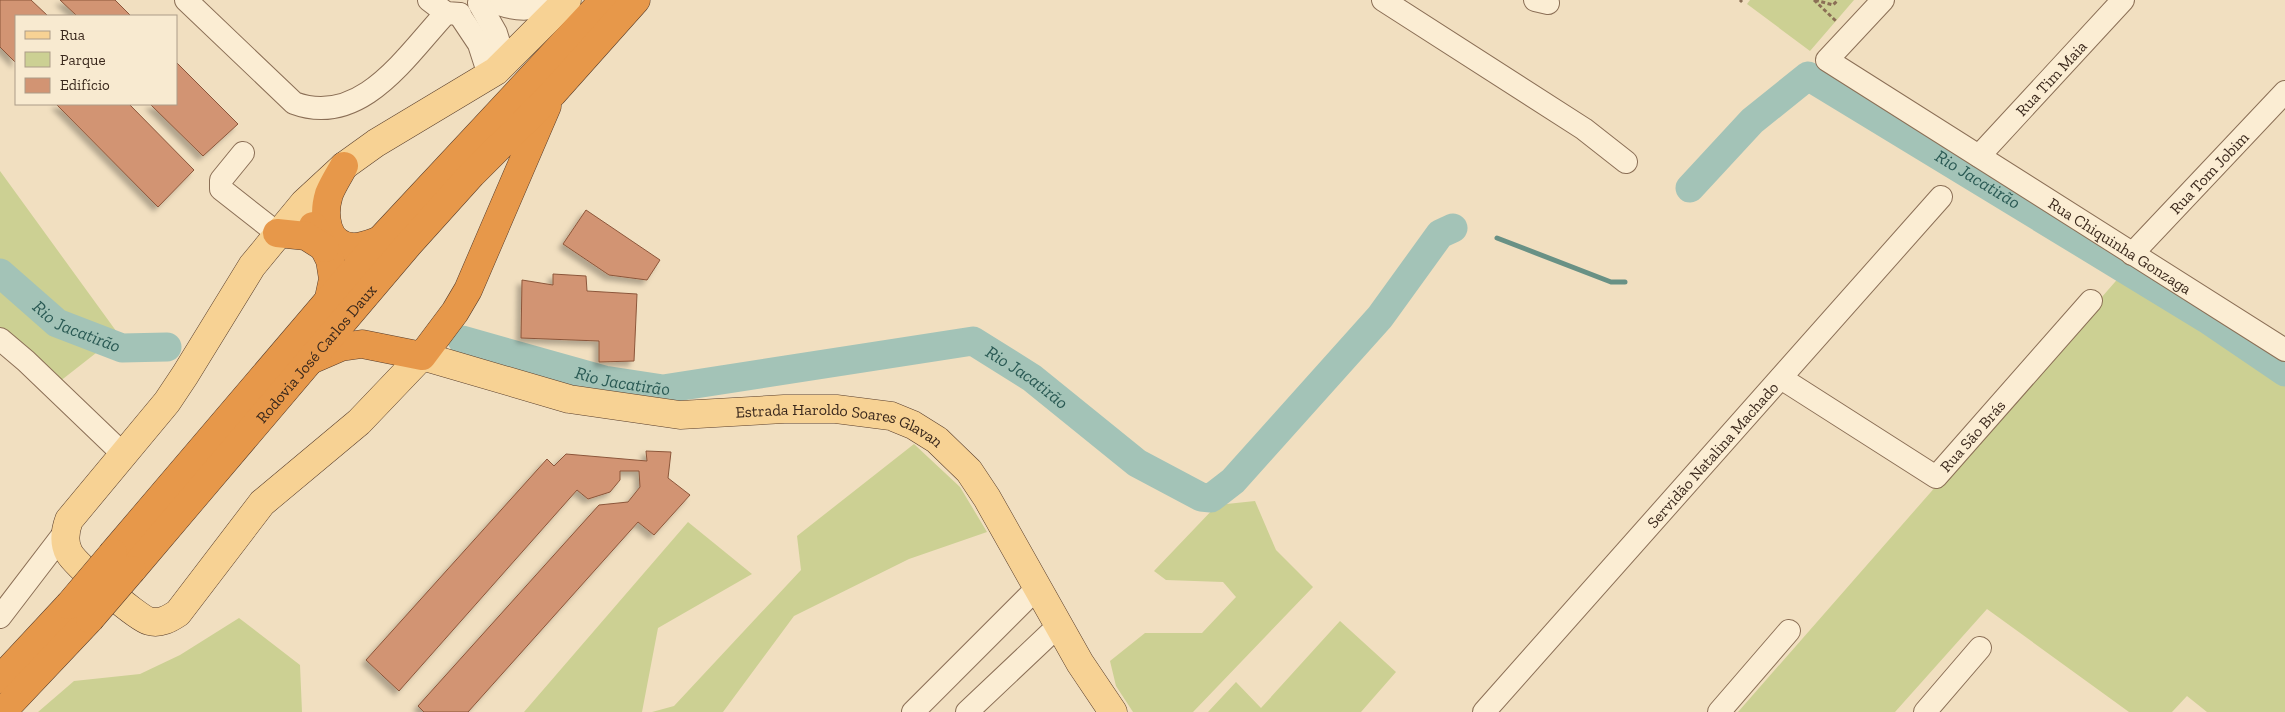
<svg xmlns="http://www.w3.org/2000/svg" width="2285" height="712" font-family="'Zilla Slab',serif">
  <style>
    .green { fill: #ccd093 }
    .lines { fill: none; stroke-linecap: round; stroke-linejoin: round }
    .stream { stroke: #699185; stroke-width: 5 }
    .river { stroke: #a3c3b7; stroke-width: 29 }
    .building { fill: #d29473; stroke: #8c563a; filter: url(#shadow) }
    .minor-casing { stroke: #8b6f56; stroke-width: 24 }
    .major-casing { stroke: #583d2b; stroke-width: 29 }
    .highway-casing { stroke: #583d2b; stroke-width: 29 }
    .path { stroke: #8b6f56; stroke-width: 3; stroke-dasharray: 4 2.5; stroke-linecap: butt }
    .minor { stroke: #fbedd3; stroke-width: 22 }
    .major { stroke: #f7d294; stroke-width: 28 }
    .highway { stroke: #e7984a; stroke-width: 28 }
    .highway-bridge-casing { stroke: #583d2b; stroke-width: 29; stroke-linecap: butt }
    .highway-bridge { stroke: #e7984a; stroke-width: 28 }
    .labels { text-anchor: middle; stroke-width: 4; stroke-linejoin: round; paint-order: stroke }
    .street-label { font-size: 16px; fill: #3a281c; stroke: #f8ead0 }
    .water-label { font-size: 18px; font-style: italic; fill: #2a5a54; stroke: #f8ead0 }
  </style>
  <defs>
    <filter id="shadow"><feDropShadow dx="-4.5" dy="4.5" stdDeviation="2.5" flood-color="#0004"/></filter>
  </defs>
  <rect width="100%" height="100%" fill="#f1dfc0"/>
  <path class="green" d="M 1750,0 L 1854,0 L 1810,51 L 1747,4 Z
    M 0,171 L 119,335 L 59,382 L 0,327 Z
    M 2122,274 L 2285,381 L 2285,712 L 2207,712 L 2187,696 L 2172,712 L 2129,712 L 1987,609 L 1895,712 L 1738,712 Z
    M 914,444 L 960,487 L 987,532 L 909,559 L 794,616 L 723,712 L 652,712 L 674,706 L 801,570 L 797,536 Z
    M 1255,501 L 1276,550 L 1313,587 L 1193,712 L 1133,712 L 1116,686 L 1110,661 L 1145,633 L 1202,633 L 1236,597 L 1223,582 L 1166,580 L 1154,571 L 1217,505 Z
    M 688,522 L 752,574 L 658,628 L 642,712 L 524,712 Z
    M 239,618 L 300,665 L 302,712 L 38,712 L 74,681 L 140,674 L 180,655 Z
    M 1340,621 L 1396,672 L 1361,712 L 1208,712 L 1236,682 L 1261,708 Z"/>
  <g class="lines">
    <path class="stream" d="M 1497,238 L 1611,282 L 1625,282"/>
    <g class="river">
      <path id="s1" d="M 1690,188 L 1752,121 L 1808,76 L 2207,319 L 2285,372"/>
      <path id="s2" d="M 0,273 L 57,323 L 122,348 L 167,347"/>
      <path id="s3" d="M 462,340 L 604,380 L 663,389 L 973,341 L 1032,378 L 1137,463 L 1201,497 L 1211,498 L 1233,481 L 1380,317 L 1440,234 L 1453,228"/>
    </g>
  </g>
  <path class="building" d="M 0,0 L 31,0 L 48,16 L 16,16 L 16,63 L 0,47 Z
    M 60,0 L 115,0 L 131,16 L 77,16 Z
    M 176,62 L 238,124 L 203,156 L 150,104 L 176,104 Z
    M 56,104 L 129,104 L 194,170 L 158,207 Z
    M 586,210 L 660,260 L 647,280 L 609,275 L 563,244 Z
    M 553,274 L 586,276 L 587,291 L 637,294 L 634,361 L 599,362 L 599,341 L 521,338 L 522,280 L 553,285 Z
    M 646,451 L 671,452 L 668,478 L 690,495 L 654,535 L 638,522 L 468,712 L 424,712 L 418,706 L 599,505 L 628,502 L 640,487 L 639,471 L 620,471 L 620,480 L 610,492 L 588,499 L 577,490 L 399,691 L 366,660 L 547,459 L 554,466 L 566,454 L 647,461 Z"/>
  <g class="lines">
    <g class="minor-casing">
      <g id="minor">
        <path d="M 186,0 L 294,103 C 361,128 406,56 446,13"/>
        <path d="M 429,0 L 446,13 L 460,14"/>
        <path d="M 490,0 C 517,13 535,10 562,0"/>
        <path d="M 1383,0 L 1584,129 L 1626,162"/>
        <path d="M 1535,0 L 1548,3"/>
        <path id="s4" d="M 1883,0 L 1827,60 L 2285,350"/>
        <path d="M 479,3 L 496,33 L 505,62"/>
        <path d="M 459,14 L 479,44 L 489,75"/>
        <path d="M 243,153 L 221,180 L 221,189 L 277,233"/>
        <path id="s5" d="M 1979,156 L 2123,0"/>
        <path id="s6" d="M 2132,254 L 2285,92"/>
        <path d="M 0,339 L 26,361 L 123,454"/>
        <path id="s7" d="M 1781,378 L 1936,477 L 2091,301"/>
        <path d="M 0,617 L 65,532"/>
        <path d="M 913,712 L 1036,589"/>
        <path d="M 967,712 L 1058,626"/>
        <path id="s8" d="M 1484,712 L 1941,197"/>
        <path d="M 1719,712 L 1789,631"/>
        <path d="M 1925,712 L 1980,648"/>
      </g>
    </g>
    <g class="major-casing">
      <g id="major">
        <path id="s9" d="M 567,0 L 496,71 L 376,143 L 344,166 L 304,203 L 252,266 L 185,375 L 167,402 L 69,520 C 65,531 63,542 69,553 C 76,565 137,618 149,621 C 160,624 169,619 178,613 L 262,503 L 359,422 L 422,356 L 569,399 L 680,415 L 784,409 L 836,409 L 891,416 L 913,425 L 937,440 L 969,471 L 987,498 L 1080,663 L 1113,712"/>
      </g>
    </g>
    <g class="highway-casing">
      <g id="highway">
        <path d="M 344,166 C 339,175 333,184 329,194 C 323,214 325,247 354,247 C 363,247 372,243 380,240"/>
        <path d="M 313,226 L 330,260 L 333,279 L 329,298"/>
        <path d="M 277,233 L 306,236 L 325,248"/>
        <path d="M 311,360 L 341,347 L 362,344 L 422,356 L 455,312 L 468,290 L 547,106"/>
        <path d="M 113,553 L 380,240 L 604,0"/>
        <path id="s10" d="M 132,570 L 408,245 L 472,174 L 553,93 L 636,0"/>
        <path d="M 0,679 L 69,605"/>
        <path d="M 2,712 L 90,619"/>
      </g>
    </g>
    <path class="path" d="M 1814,0 L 1837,22
      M 1815,0 L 1833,5 L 1838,0
      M 1740,2 L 1742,0"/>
    <use href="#minor" class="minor"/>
    <use href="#major" class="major"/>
    <use href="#highway" class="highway"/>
    <g class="highway-bridge-casing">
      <path id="highway-bridge" d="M 69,605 L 113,553
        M 90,619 L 132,570"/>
    </g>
    <use href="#highway-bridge" class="highway-bridge"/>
  </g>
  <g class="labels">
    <g class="street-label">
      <text dy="6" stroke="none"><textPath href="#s5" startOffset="106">Rua Tim Maia</textPath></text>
      <text dy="6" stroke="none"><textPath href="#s6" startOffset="112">Rua Tom Jobim</textPath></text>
      <text dy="6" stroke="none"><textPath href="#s4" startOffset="429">Rua Chiquinha Gonzaga</textPath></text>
      <text dy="6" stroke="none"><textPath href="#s10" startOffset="284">Rodovia José Carlos Daux</textPath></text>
      <text dy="6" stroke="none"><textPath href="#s9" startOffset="1684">Estrada Haroldo Soares Glavan</textPath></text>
      <text dy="6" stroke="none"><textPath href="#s7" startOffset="239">Rua São Brás</textPath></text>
      <text dy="6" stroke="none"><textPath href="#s8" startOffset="344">Servidão Natalina Machado</textPath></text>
    </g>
    <g class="water-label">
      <text dy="6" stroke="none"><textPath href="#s1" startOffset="362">Rio Jacatirão</textPath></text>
      <text dy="6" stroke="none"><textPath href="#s2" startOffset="95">Rio Jacatirão</textPath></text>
      <text dy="6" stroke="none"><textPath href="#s3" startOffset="166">Rio Jacatirão</textPath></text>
      <text dy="6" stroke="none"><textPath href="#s3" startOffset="586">Rio Jacatirão</textPath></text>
    </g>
  </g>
  <rect x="15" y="15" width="162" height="90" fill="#f8ead0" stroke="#ac9c88"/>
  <rect x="25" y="31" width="25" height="8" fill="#f7d294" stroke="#ac9c88"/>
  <text x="60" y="40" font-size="15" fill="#3a281c">Rua</text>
  <rect x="25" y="52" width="25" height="15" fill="#ccd093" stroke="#ac9c88"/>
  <text x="60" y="65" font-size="15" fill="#3a281c">Parque</text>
  <rect x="25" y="78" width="25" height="15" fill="#d29473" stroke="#ac9c88"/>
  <text x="60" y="90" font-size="15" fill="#3a281c">Edifício</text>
</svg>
